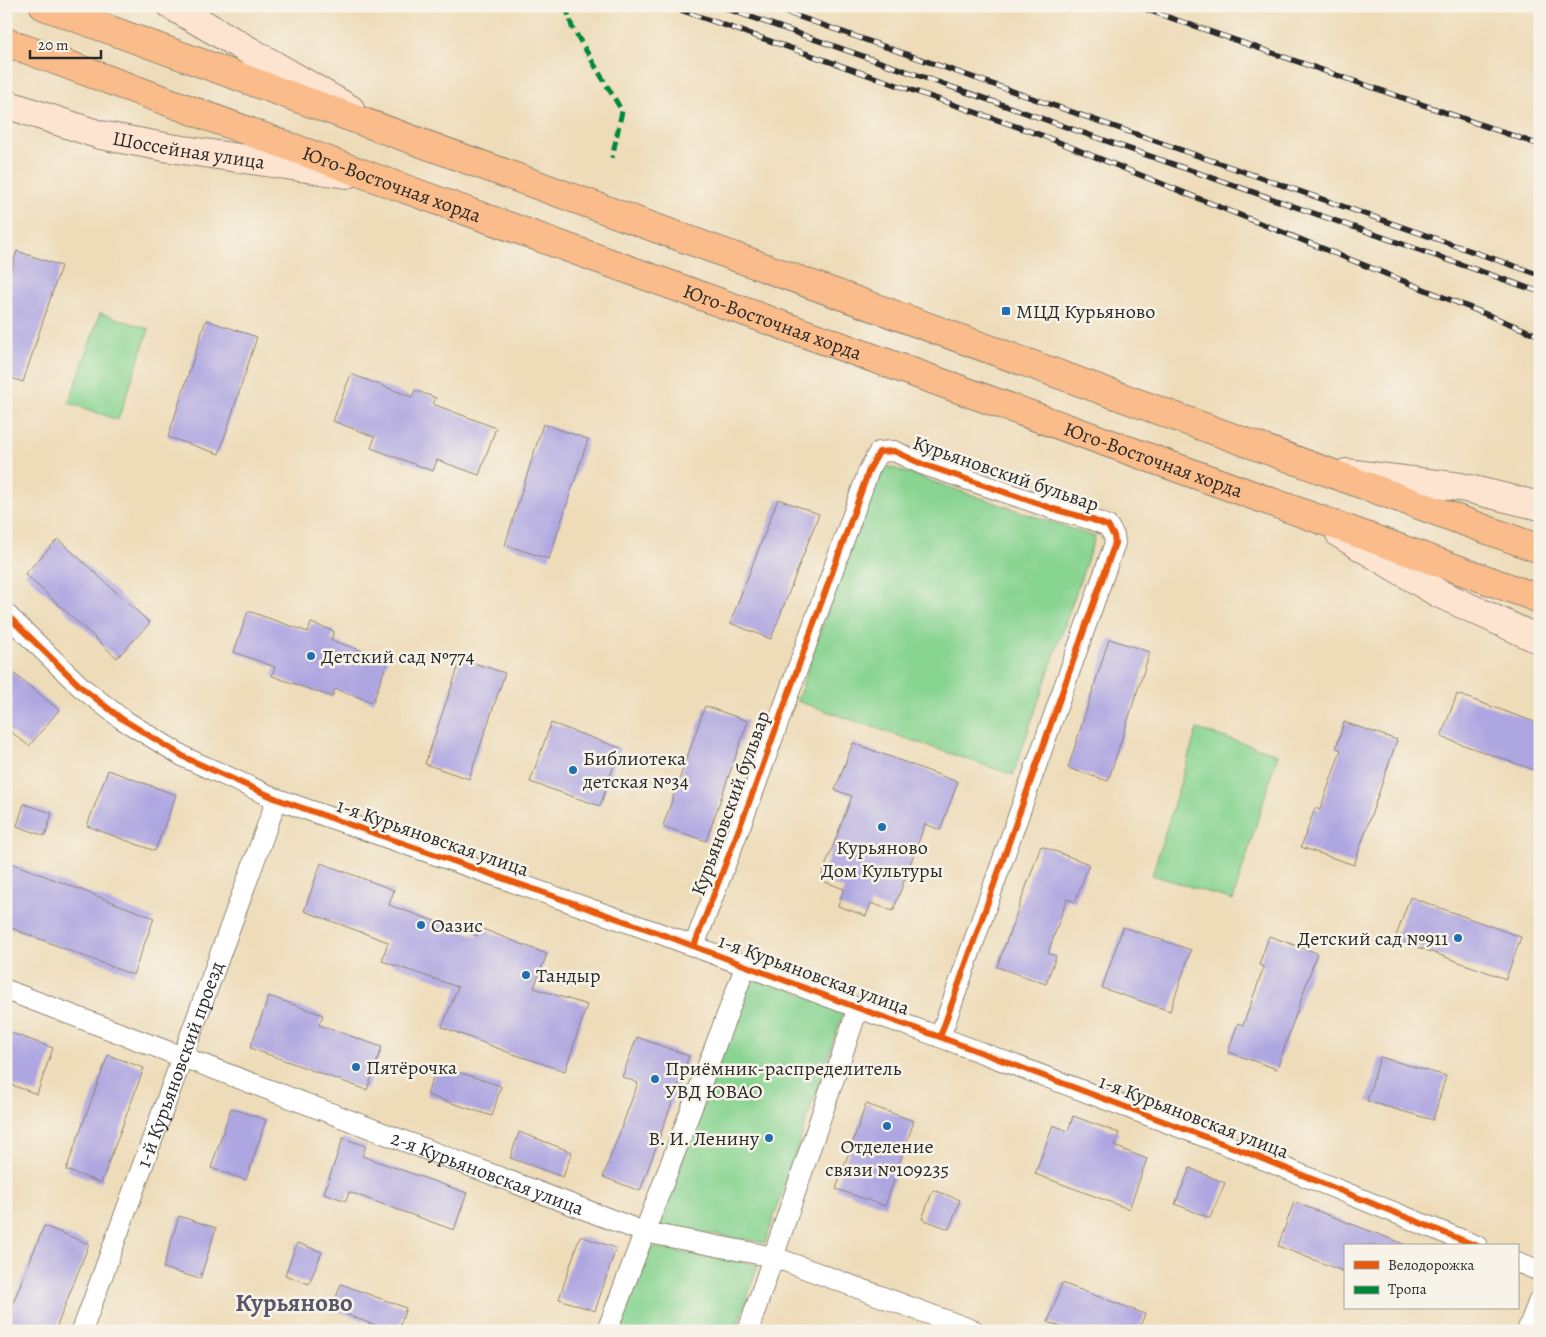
<svg xmlns="http://www.w3.org/2000/svg" width="1546" height="1337" font-family="Alegreya,serif">
  <style>
    .green { fill: #88d491; stroke: #5a805e }
    .building { fill: #aea6e1 }
    .lines { fill: none; stroke-linecap: round; stroke-linejoin: round }
    .street-casing { stroke: #8c8472; stroke-width: 22 }
    .secondary-casing { stroke: #8c8472; stroke-width: 30 }
    .primary-casing { stroke: #8c8472; stroke-width: 30 }
    .street { stroke: #fff; stroke-width: 20 }
    .secondary { stroke: #fde4d0; stroke-width: 28 }
    .primary { stroke: #f9bc8a; stroke-width: 28 }
    .rail-casing { stroke: #2b2b2b; stroke-width: 5.5 }
    .rail { stroke: #f7f3e8; stroke-width: 4; stroke-dasharray: 11; stroke-linecap: butt }
    .quiet { stroke: #00873e; stroke-width: 5; stroke-dasharray: 10 5; stroke-linecap: butt }
    .cycleway-casing { stroke: #f7f3e8; stroke-width: 9 }
    .cycleway { stroke: #e8590c; stroke-width: 6 }
    .poi-dot { fill: #1f6fb2; stroke: #f7f3e8; stroke-width: 2 }
    .labels { text-anchor: middle; stroke-width: 5; stroke-linejoin: round; paint-order: stroke }
    .street-label { font-size: 20px; fill: #2b2b2b; stroke: #f7f3e8 }
    .poi-label { font-size: 20px; fill: #2b2b2b; stroke: #f7f3e8; text-anchor: start }
    .district-label { font-size: 25px; font-weight: bold; fill: #59566b; stroke: #f7f3e8 }
  </style>
  <rect width="100%" height="100%" fill="#f7f3e8"/>
  <filter id="ink" filterUnits="userSpaceOnUse"><feTurbulence type="fractalNoise" baseFrequency=".02" numOctaves="2"/><feDisplacementMap in="SourceGraphic" scale="10" xChannelSelector="R" yChannelSelector="G"/><feConvolveMatrix kernelMatrix="1 2 1 2 8 2 1 2 1" color-interpolation-filters="sRGB"/></filter>
  <filter id="wash" filterUnits="userSpaceOnUse"><feTurbulence type="fractalNoise" baseFrequency=".0096" numOctaves="4" result="noise"/><feDisplacementMap in="SourceGraphic" scale="20" xChannelSelector="R" yChannelSelector="G"/><feGaussianBlur stdDeviation="1.12" result="paint"/><feColorMatrix in="noise" values="0 0 0 0 0 0 0 0 0 0 0 0 0 0 0 0 0 1.4 0 .05"/><feComposite in="paint" operator="in"/></filter>
  <g filter="url(#wash)">
    <rect width="100%" height="100%" fill="#eedcb9"/>
    <path class="green" d="M 100,313 L 149,329 L 118,420 L 69,403 Z
      M 878,463 L 1095,537 L 1013,775 L 797,701 Z
      M 1197,729 L 1278,754 L 1233,900 L 1152,875 Z
      M 753,976 L 844,1010 L 765,1243 L 658,1225 Z
      M 651,1247 L 758,1265 L 736,1331 L 619,1331 Z"/>
    <g id="blocks">
      <path class="building" d="M 17,251 L 61,266 L 23,382 L 6,376 L 6,284 Z
        M 206,320 L 257,337 L 219,454 L 168,437 Z
        M 351,374 L 412,397 L 415,390 L 436,398 L 433,404 L 496,428 L 479,475 L 437,460 L 433,471 L 371,448 L 375,437 L 333,421 Z
        M 543,424 L 588,439 L 549,559 L 505,545 Z
        M 778,499 L 819,514 L 771,639 L 730,623 Z
        M 58,539 L 150,623 L 117,658 L 25,574 Z
        M 248,611 L 308,632 L 311,623 L 334,631 L 331,640 L 388,660 L 373,702 L 335,689 L 332,697 L 272,676 L 275,667 L 234,652 Z
        M 1109,639 L 1150,652 L 1108,781 L 1068,768 Z
        M 461,659 L 505,673 L 469,779 L 425,764 Z
        M 6,667 L 59,710 L 29,746 L 6,728 Z
        M 1457,694 L 1540,724 L 1540,772 L 1441,737 Z
        M 705,706 L 748,721 L 706,841 L 663,826 Z
        M 1344,722 L 1397,740 L 1354,865 L 1301,847 L 1315,808 L 1320,810 L 1341,750 L 1336,748 Z
        M 551,723 L 620,748 L 600,806 L 530,782 Z
        M 853,743 L 958,782 L 940,830 L 925,824 L 893,911 L 871,903 L 866,916 L 838,906 L 844,889 L 820,880 L 852,796 L 835,790 Z
        M 108,770 L 176,795 L 155,851 L 87,826 Z
        M 24,804 L 52,813 L 45,836 L 17,826 Z
        M 1041,846 L 1089,864 L 1075,902 L 1067,899 L 1048,953 L 1056,956 L 1046,984 L 997,967 Z
        M 6,861 L 154,918 L 133,975 L 6,926 Z
        M 321,863 L 394,890 L 389,905 L 477,936 L 480,928 L 547,954 L 534,988 L 587,1005 L 565,1071 L 510,1053 L 442,1027 L 458,987 L 382,961 L 388,942 L 304,911 Z
        M 1410,897 L 1521,937 L 1506,979 L 1395,939 Z
        M 1123,927 L 1191,950 L 1170,1011 L 1102,988 Z
        M 1269,936 L 1317,953 L 1277,1069 L 1228,1052 L 1238,1023 L 1243,1025 L 1264,967 L 1259,965 Z
        M 269,996 L 323,1015 L 319,1025 L 382,1047 L 367,1090 L 250,1048 Z
        M 6,1031 L 53,1048 L 37,1094 L 6,1083 Z
        M 637,1037 L 689,1056 L 640,1191 L 603,1177 L 638,1083 L 622,1077 Z
        M 108,1055 L 144,1068 L 101,1183 L 66,1170 Z
        M 1380,1057 L 1446,1076 L 1433,1120 L 1367,1101 Z
        M 437,1065 L 501,1086 L 492,1116 L 427,1095 Z
        M 866,1104 L 914,1121 L 885,1206 L 836,1189 Z
        M 231,1108 L 266,1120 L 246,1180 L 211,1168 Z
        M 1073,1116 L 1119,1133 L 1114,1146 L 1147,1159 L 1129,1209 L 1035,1174 L 1053,1125 L 1068,1131 Z
        M 519,1132 L 572,1152 L 563,1177 L 510,1158 Z
        M 343,1138 L 366,1146 L 362,1156 L 467,1193 L 454,1230 L 349,1192 L 346,1201 L 324,1193 Z
        M 1190,1168 L 1225,1183 L 1210,1218 L 1175,1204 Z
        M 933,1190 L 960,1200 L 949,1229 L 922,1219 Z
        M 1294,1202 L 1404,1244 L 1404,1246 L 1345,1246 L 1345,1272 L 1278,1246 Z
        M 179,1216 L 216,1228 L 200,1279 L 163,1268 Z
        M 44,1226 L 89,1244 L 55,1331 L 6,1331 L 6,1320 Z
        M 580,1236 L 616,1248 L 595,1311 L 559,1299 Z
        M 297,1243 L 322,1252 L 309,1284 L 285,1275 Z
        M 1062,1283 L 1145,1314 L 1138,1331 L 1071,1331 L 1048,1322 Z
        M 341,1284 L 406,1308 L 398,1331 L 390,1331 L 332,1309 Z"/>
    </g>
  </g>
  <g filter="url(#ink)">
    <use href="#blocks" fill-opacity="0" stroke="#8c8472" stroke-width="1"/>
    <g class="lines">
      <g class="street-casing">
        <g id="street">
          <path d="M 6,614 L 81,687 L 122,719 L 186,758 L 277,799 L 664,935 L 858,1008 L 940,1037 L 1248,1153 L 1477,1246"/>
          <path d="M 694,946 L 755,787 L 869,470 L 879,452 L 894,451 L 922,464 L 1057,510 L 1090,519 L 1108,526 L 1114,536 L 1115,543 L 940,1037"/>
          <path id="s1" d="M 6,990 L 644,1232 L 774,1257 L 975,1331"/>
          <path d="M 1517,1262 L 1540,1271"/>
          <path id="s2" d="M 82,1331 L 277,799"/>
          <path d="M 607,1331 L 746,965"/>
          <path d="M 748,1331 L 858,1008"/>
          <path d="M 1527,1331 L 1540,1298"/>
        </g>
      </g>
      <g class="secondary-casing">
        <g id="secondary">
          <path d="M 172,6 L 350,109"/>
          <path id="s3" d="M 6,104 L 100,135 L 170,148 L 347,174"/>
          <path d="M 1346,473 L 1461,487 L 1540,506"/>
          <path d="M 1340,534 L 1438,593 L 1540,640"/>
        </g>
      </g>
      <g class="primary-casing">
        <g id="primary">
          <path d="M 44,6 L 1540,549"/>
          <path id="s4" d="M 6,42 L 375,178 L 1540,599"/>
        </g>
      </g>
      <use href="#street" class="street"/>
      <use href="#secondary" class="secondary"/>
      <use href="#primary" class="primary"/>
      <g class="rail-casing">
        <path id="rail" d="M 669,6 L 1041,135 L 1540,336
          M 719,6 L 1540,292
          M 768,6 L 1540,275
          M 1136,6 L 1540,145"/>
      </g>
      <use href="#rail" class="rail"/>
      <path class="quiet" d="M 566,6 L 572,27 L 622,111 L 612,158"/>
      <g class="cycleway-casing">
        <path id="cycleway" d="M 6,614 L 81,687 L 122,719 L 186,758 L 277,799 L 664,935 L 858,1008 L 940,1037 L 1248,1153 L 1477,1246
          M 694,946 L 755,787 L 869,470 L 879,452 L 894,451 L 922,464 L 1057,510 L 1090,519 L 1108,526 L 1114,536 L 1115,543 L 940,1037"/>
      </g>
      <use href="#cycleway" class="cycleway"/>
    </g>
  </g>
  <g class="poi-dot">
    <rect x="1001" y="306" width="10" height="10" rx="2.5"/>
    <circle cx="311" cy="656" r="5"/>
    <circle cx="573" cy="770" r="5"/>
    <circle cx="882" cy="827" r="5"/>
    <circle cx="421" cy="925" r="5"/>
    <circle cx="1458" cy="938" r="5"/>
    <circle cx="526" cy="975" r="5"/>
    <circle cx="356" cy="1067" r="5"/>
    <circle cx="655" cy="1079" r="5"/>
    <circle cx="887" cy="1126" r="5"/>
    <circle cx="769" cy="1138" r="5"/>
  </g>
  <g class="labels">
    <g class="street-label">
      <text dy="7" stroke="none"><textPath href="#s3" startOffset="189">Шоссейная улица</textPath></text>
      <text dy="7" stroke="none"><textPath href="#s4" startOffset="411">Юго-Восточная хорда</textPath></text>
      <text dy="7" stroke="none"><textPath href="#s4" startOffset="816">Юго-Восточная хорда</textPath></text>
      <text dy="7" stroke="none"><textPath href="#s4" startOffset="1221">Юго-Восточная хорда</textPath></text>
      <text transform="translate(1006 473) rotate(19)" y="7">Курьяновский бульвар</text>
      <text transform="translate(730 803) rotate(-70)" y="7">Курьяновский бульвар</text>
      <text transform="translate(433 837) rotate(19)" y="7">1-я Курьяновская улица</text>
      <text transform="translate(814 974) rotate(20)" y="7">1-я Курьяновская улица</text>
      <text dy="7" stroke="none"><textPath href="#s2" startOffset="284">1-й Курьяновский проезд</textPath></text>
      <text transform="translate(1194 1116) rotate(21)" y="7">1-я Курьяновская улица</text>
      <text dy="7" stroke="none"><textPath href="#s1" startOffset="515">2-я Курьяновская улица</textPath></text>
    </g>
    <g class="poi-label">
      <text x="1016" y="318">МЦД Курьяново</text>
      <text x="321" y="663">Детский сад №774</text>
      <text x="583" y="765">Библиотека<tspan x="583" dy="23">детская №34</tspan></text>
      <text x="882" y="854" text-anchor="middle">Курьяново<tspan x="882" dy="23">Дом Культуры</tspan></text>
      <text x="431" y="932">Оазис</text>
      <text x="1448" y="945" text-anchor="end">Детский сад №911</text>
      <text x="536" y="982">Тандыр</text>
      <text x="366" y="1074">Пятёрочка</text>
      <text x="665" y="1075">Приёмник-распределитель<tspan x="665" dy="23">УВД ЮВАО</tspan></text>
      <text x="759" y="1145" text-anchor="end">В. И. Ленину</text>
      <text x="887" y="1153" text-anchor="middle">Отделение<tspan x="887" dy="23">связи №109235</tspan></text>
    </g>
    <g class="district-label">
      <text x="294" y="1311">Курьяново</text>
    </g>
  </g>
  <rect width="1546" height="1337" fill="none" stroke="#f7f3e8" stroke-width="25"/>
  <rect x="1344" y="1244" width="175" height="65" fill="#f7f3e8" stroke="#a5a39c"/>
  <rect x="1354" y="1261" width="25" height="8" fill="#e8590c" stroke="#a5a39c"/>
  <text x="1388" y="1270" font-size="15" fill="#2b2b2b">Велодорожка</text>
  <rect x="1354" y="1286" width="25" height="8" fill="#00873e" stroke="#a5a39c"/>
  <text x="1388" y="1294" font-size="15" fill="#2b2b2b">Тропа</text>
  <path d="M30 50v8h71v-8" fill="none" stroke="#2b2b2b" stroke-width="2.5"/>
  <text x="38" y="50" font-size="15" fill="#2b2b2b" stroke="#f7f3e8" stroke-width="4" paint-order="stroke">20 m</text>
</svg>
